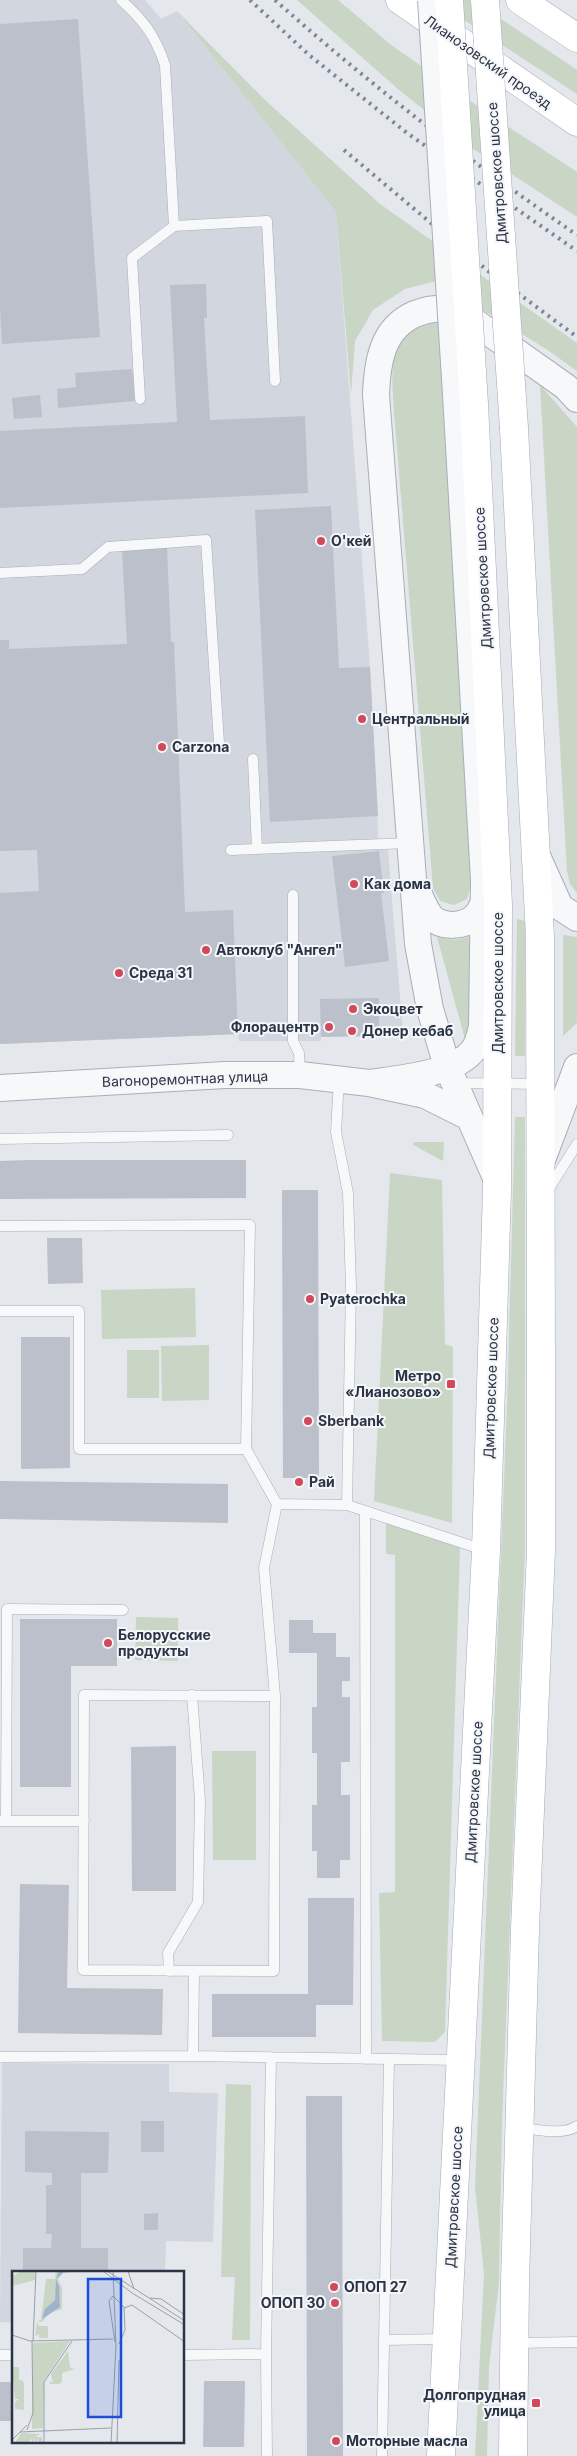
<svg xmlns="http://www.w3.org/2000/svg" width="577" height="2456" font-family="Inter,sans-serif">
  <style>
    .built { fill: #d2d6de }
    .green { fill: #c9d6c5 }
    .building { fill: #bbc0ca }
    .lines { fill: none; stroke-linecap: round; stroke-linejoin: round }
    .service-casing { stroke: #a9aeb7; stroke-width: 11 }
    .tertiary-casing { stroke: #a9aeb7; stroke-width: 28 }
    .secondary-casing { stroke: #a9aeb7; stroke-width: 29 }
    .primary-casing { stroke: #a3abb8; stroke-width: 29 }
    .service { stroke: #f7f8fa; stroke-width: 10 }
    .tertiary { stroke: #f7f8fa; stroke-width: 26 }
    .secondary { stroke: #fff; stroke-width: 28 }
    .primary { stroke: #fff; stroke-width: 28 }
    .rail { stroke: #7d8696; stroke-width: 4; stroke-dasharray: 2.5 5; stroke-linecap: butt }
    .tertiary-bridge-casing { stroke: #a9aeb7; stroke-width: 28; stroke-linecap: butt }
    .primary-bridge-casing { stroke: #a3abb8; stroke-width: 29; stroke-linecap: butt }
    .tertiary-bridge { stroke: #f7f8fa; stroke-width: 26 }
    .primary-bridge { stroke: #fff; stroke-width: 28 }
    .poi-dot { fill: #d1495b; stroke: #f4f6f9; stroke-width: 2 }
    .labels { text-anchor: middle; stroke-width: 4; stroke-linejoin: round; paint-order: stroke }
    .street-label { font-size: 14px; fill: #2b3445; stroke: #f4f6f9 }
    .poi-label { font-size: 14px; font-weight: bold; fill: #2b3445; stroke: #f4f6f9; text-anchor: start }
    .inset-road { fill: none; stroke: #9a9fa9; stroke-width: 1 }
    .view { fill: #1d4ed8; fill-opacity: 0.15; stroke: #1d4ed8; stroke-width: 2.5 }
    .inset-edge { fill: none; stroke: #2b3445; stroke-width: 2.5 }
  </style>
  <rect width="100%" height="100%" fill="#e4e7ec"/>
  <path class="built" d="M 0,0 L 145,0 L 161,19 L 177,11 L 336,212 L 370,667 L 379,850 L 388,850 L 403,1034 L 321,1037 L 321,1041 L 239,1041 L 238,1034 L 0,1044 Z
    M 2,2063 L 169,2064 L 169,2092 L 218,2093 L 213,2242 L 166,2241 L 165,2272 L 14,2272 L 14,2323 L 0,2322 Z"/>
  <path class="green" d="M 297,0 L 338,0 L 390,44 L 486,112 L 577,172 L 577,217 L 475,150 L 399,90 Z
    M 439,0 L 473,0 L 577,70 L 577,94 L 467,22 Z
    M 177,11 L 266,101 L 380,204 L 577,343 L 577,371 L 546,349 L 436,281 L 405,289 L 373,310 L 355,341 L 351,394 L 336,212 Z
    M 440,320 L 471,885 L 467,899 L 454,905 L 440,901 L 433,888 L 394,412 C 393,387 386,348 411,332 C 419,327 431,324 440,320 Z
    M 540,385 L 577,427 L 577,893 L 570,884 L 567,871 Z
    M 517,919 L 525,921 L 525,1056 L 515,1056 Z
    M 477,934 L 477,1028 L 465,1039 L 437,937 C 453,941 462,940 477,934 Z
    M 563,935 L 577,937 L 577,1023 L 563,1036 Z
    M 515,1117 L 525,1117 L 525,1547 L 502,2123 L 499,2283 L 489,2366 L 487,2456 L 475,2456 L 484,2274 L 475,2187 L 507,1406 Z
    M 414,1142 L 444,1142 L 443,1161 L 413,1145 Z
    M 390,1173 L 442,1180 L 445,1344 L 453,1347 L 452,1523 L 374,1501 Z
    M 195,1288 L 196,1337 L 102,1339 L 101,1290 Z
    M 209,1345 L 209,1400 L 162,1401 L 161,1346 Z
    M 127,1350 L 159,1350 L 159,1398 L 127,1398 Z
    M 386,1522 L 460,1546 L 445,2032 L 435,2042 L 382,2041 L 379,1893 L 395,1892 L 395,1555 L 386,1554 Z
    M 136,1617 L 178,1618 L 178,1661 L 135,1660 Z
    M 212,1751 L 256,1751 L 256,1860 L 213,1860 Z
    M 226,2084 L 251,2085 L 250,2340 L 232,2340 L 235,2277 L 221,2277 Z"/>
  <path class="building" d="M 78,19 L 100,337 L 2,344 L 0,309 L 0,24 Z
    M 206,284 L 207,318 L 204,318 L 210,420 L 305,416 L 308,493 L 0,508 L 0,431 L 177,422 L 170,285 Z
    M 132,369 L 135,401 L 58,408 L 57,389 L 76,387 L 75,373 Z
    M 40,395 L 42,417 L 14,419 L 12,398 Z
    M 331,506 L 339,668 L 370,667 L 378,816 L 270,822 L 255,510 Z
    M 167,548 L 171,642 L 174,642 L 185,912 L 233,910 L 238,1034 L 0,1044 L 0,893 L 39,891 L 37,850 L 0,851 L 0,640 L 9,640 L 9,649 L 127,644 L 122,550 Z
    M 379,851 L 384,893 L 381,893 L 389,961 L 345,967 L 332,856 Z
    M 379,998 L 379,1036 L 321,1037 L 320,999 Z
    M 28,1160 L 246,1160 L 246,1198 L 0,1199 L 0,1161 Z
    M 282,1190 L 318,1190 L 319,1478 L 283,1478 Z
    M 47,1238 L 82,1238 L 83,1283 L 48,1284 Z
    M 21,1337 L 70,1337 L 70,1468 L 21,1469 Z
    M 0,1481 L 228,1484 L 228,1523 L 0,1519 Z
    M 20,1619 L 117,1619 L 117,1666 L 71,1666 L 71,1787 L 20,1787 Z
    M 289,1620 L 313,1620 L 313,1633 L 336,1633 L 336,1657 L 350,1657 L 350,1681 L 342,1681 L 342,1697 L 350,1697 L 350,1762 L 341,1762 L 341,1795 L 350,1795 L 350,1860 L 340,1860 L 340,1878 L 317,1878 L 317,1851 L 312,1851 L 312,1805 L 317,1805 L 317,1753 L 312,1753 L 312,1707 L 317,1707 L 317,1653 L 289,1653 Z
    M 176,1746 L 176,1891 L 132,1891 L 131,1747 Z
    M 20,1884 L 69,1885 L 67,1988 L 163,1989 L 162,2035 L 18,2033 Z
    M 308,1898 L 354,1898 L 353,2005 L 316,2005 L 316,2037 L 212,2037 L 212,1994 L 308,1994 Z
    M 306,2096 L 342,2096 L 343,2456 L 307,2456 Z
    M 141,2121 L 164,2121 L 164,2152 L 141,2152 Z
    M 25,2131 L 109,2132 L 108,2173 L 81,2173 L 81,2248 L 108,2248 L 108,2272 L 23,2272 L 23,2248 L 51,2248 L 52,2234 L 46,2234 L 46,2185 L 52,2185 L 52,2173 L 25,2172 Z
    M 158,2213 L 158,2230 L 144,2230 L 144,2214 Z
    M 204,2381 L 245,2381 L 244,2447 L 203,2447 Z
    M 0,2382 L 14,2382 L 14,2421 L 0,2421 Z"/>
  <g class="lines">
    <g class="service-casing">
      <path id="service" d="M 121,0 C 144,21 155,35 165,65 L 174,226 L 132,258 L 140,399
        M 174,226 L 267,221 L 275,381
        M 0,573 L 82,569 L 108,547 L 206,540 L 219,743
        M 253,759 L 257,849
        M 231,850 L 410,843
        M 293,895 L 293,1041 L 299,1053 L 300,1074
        M 339,1080 L 336,1132 L 348,1193 L 351,1287 L 347,1505 L 484,1550
        M 455,1083 L 540,1084
        M 0,1139 L 228,1135
        M 548,1190 L 577,1144
        M 0,1226 L 250,1225 L 246,1449 L 277,1504 L 347,1505
        M 0,1311 L 79,1311 L 79,1449 L 246,1449
        M 365,1512 L 366,2059
        M 84,1695 L 275,1696 L 274,1971 L 83,1970 Z
        M 275,1696 L 264,1568 L 277,1504
        M 6,1820 L 7,1609 L 123,1610
        M 1,1821 L 84,1821
        M 169,1971 L 168,1953 L 198,1902 L 200,1800 L 192,1695
        M 194,1971 L 193,2056 L 459,2060
        M 0,2057 L 193,2056
        M 520,2128 C 537,2129 563,2136 577,2126
        M 384,2340 L 445,2339
        M 515,2343 L 577,2342
        M 0,2355 L 14,2355
        M 184,2355 L 266,2354
        M 267,2456 L 266,2354 L 271,2057
        M 382,2456 L 389,2059"/>
    </g>
    <g class="tertiary-casing">
      <path id="tertiary" d="M 538,858 L 560,907 L 577,918
        M 417,889 C 421,899 424,908 431,917 C 442,928 463,927 475,917 C 478,914 481,909 483,904
        M 369,1083 C 397,1079 457,1074 474,1049 C 479,1042 480,1034 482,1027 L 484,880 L 456,394
        M 0,1088 L 225,1075 L 300,1075 L 369,1083 L 425,1095 L 469,1117
        M 542,1160 L 577,1067
        M 496,1178 L 447,1066 L 430,1009 L 418,944 L 376,395 C 377,363 382,328 415,314 C 427,309 439,307 452,310 C 467,314 481,327 494,336 C 518,353 542,370 566,387 L 577,399"/>
    </g>
    <g class="secondary-casing">
      <path id="secondary" d="M 400,0 L 577,122
        M 520,0 L 577,38"/>
    </g>
    <g class="primary-casing">
      <path id="primary" d="M 441,2456 L 486,1550 L 497,1190 L 498,905 L 474,404
        M 513,2456 L 515,2283 L 525,1929 L 541,1550 L 541,1377 L 540,937 L 514,428"/>
    </g>
    <use href="#service" class="service"/>
    <use href="#tertiary" class="tertiary"/>
    <use href="#secondary" class="secondary"/>
    <use href="#primary" class="primary"/>
    <path class="rail" d="M 250,0 L 309,55 L 407,133 L 577,251
      M 275,0 C 370,85 472,163 577,235
      M 344,150 L 488,271 L 577,337"/>
    <g class="tertiary-bridge-casing">
      <path id="tertiary-bridge" d="M 431,0 L 456,394"/>
    </g>
    <g class="primary-bridge-casing">
      <path id="primary-bridge" d="M 449,0 L 474,404
        M 485,0 L 514,428"/>
    </g>
    <use href="#tertiary-bridge" class="tertiary-bridge"/>
    <use href="#primary-bridge" class="primary-bridge"/>
  </g>
  <g class="poi-dot">
    <circle cx="321" cy="541" r="5"/>
    <circle cx="362" cy="719" r="5"/>
    <circle cx="162" cy="747" r="5"/>
    <circle cx="354" cy="884" r="5"/>
    <circle cx="206" cy="950" r="5"/>
    <circle cx="119" cy="973" r="5"/>
    <circle cx="353" cy="1009" r="5"/>
    <circle cx="329" cy="1027" r="5"/>
    <circle cx="352" cy="1031" r="5"/>
    <circle cx="310" cy="1299" r="5"/>
    <rect x="446" y="1379" width="10" height="10" rx="2.5"/>
    <circle cx="308" cy="1421" r="5"/>
    <circle cx="299" cy="1482" r="5"/>
    <circle cx="108" cy="1643" r="5"/>
    <circle cx="334" cy="2287" r="5"/>
    <circle cx="335" cy="2303" r="5"/>
    <rect x="531" y="2398" width="10" height="10" rx="2.5"/>
    <circle cx="336" cy="2441" r="5"/>
  </g>
  <g class="labels">
    <g class="street-label">
      <text transform="translate(488 62) rotate(35)" y="5">Лианозовский проезд</text>
      <text transform="translate(497 173) rotate(-94)" y="5">Дмитровское шоссе</text>
      <text transform="translate(483 578) rotate(-93)" y="5">Дмитровское шоссе</text>
      <text transform="translate(498 983) rotate(-90)" y="5">Дмитровское шоссе</text>
      <text transform="translate(185 1079) rotate(-2)" y="5">Вагоноремонтная улица</text>
      <text transform="translate(491 1388) rotate(-88)" y="5">Дмитровское шоссе</text>
      <text transform="translate(474 1792) rotate(-87)" y="5">Дмитровское шоссе</text>
      <text transform="translate(454 2197) rotate(-87)" y="5">Дмитровское шоссе</text>
    </g>
    <g class="poi-label">
      <text x="331" y="546">О'кей</text>
      <text x="372" y="724">Центральный</text>
      <text x="172" y="752">Carzona</text>
      <text x="364" y="889">Как дома</text>
      <text x="216" y="955">Автоклуб "Ангел"</text>
      <text x="129" y="978">Среда 31</text>
      <text x="363" y="1014">Экоцвет</text>
      <text x="319" y="1032" text-anchor="end">Флорацентр</text>
      <text x="362" y="1036">Донер кебаб</text>
      <text x="320" y="1304">Pyaterochka</text>
      <text x="441" y="1381" text-anchor="end">Метро<tspan x="441" dy="16">«Лианозово»</tspan></text>
      <text x="318" y="1426">Sberbank</text>
      <text x="309" y="1487">Рай</text>
      <text x="118" y="1640">Белорусские<tspan x="118" dy="16">продукты</tspan></text>
      <text x="344" y="2292">ОПОП 27</text>
      <text x="325" y="2308" text-anchor="end">ОПОП 30</text>
      <text x="526" y="2400" text-anchor="end">Долгопрудная<tspan x="526" dy="16">улица</tspan></text>
      <text x="346" y="2446">Моторные масла</text>
    </g>
  </g>
  <g transform="translate(12 2271)">
    <rect width="172" height="172" fill="#e4e7ec"/>
    <path d="M 9,0 L 23,0 L 23,9 L 0,15 L 0,6 ZM 44,0 L 47,0 L 45,7 L 50,0 L 59,2 L 51,2 L 46,8 L 50,17 L 50,38 L 37,42 L 30,51 L 26,50 L 29,49 L 34,8 L 43,8 ZM 46,15 L 48,36 L 32,43 L 42,31 ZM 25,51 L 27,55 L 36,55 L 36,67 L 27,67 L 27,63 L 23,65 ZM 58,70 L 32,110 L 31,157 L 20,158 L 21,72 ZM 56,80 L 58,97 L 63,98 L 50,102 L 50,111 L 47,113 L 38,113 L 38,110 L 41,112 L 39,103 ZM 0,96 L 7,96 L 7,108 L 12,111 L 12,139 L 3,138 L 3,131 L 7,128 L 3,128 ZM 9,162 L 28,163 L 23,166 L 30,166 L 30,172 L 26,172 L 27,167 L 23,172 L 23,166 L 21,172 L 19,167 L 17,172 L 3,172 Z" fill="#c9d6c5" fill-rule="evenodd"/>
    <path d="M 47,0 L 53,0 L 44,8 L 47,15 L 48,36 L 30,48 L 33,38 L 43,29 L 44,8 Z" fill="#9fb4cc"/>
    <path class="inset-road" d="M 91,0 L 120,22 L 173,54M 95,0 L 173,50M 116,0 L 122,18M 138,27 L 149,28 L 173,44M 112,37 L 120,34 L 173,71M 0,64 L 18,70 L 101,68M 21,70 L 24,0M 103,71 L 97,30 L 101,25 L 112,36 L 113,59 L 107,73M 15,159 L 21,142 L 20,70M 8,161 L 99,157M 0,169 L 15,154M 32,173 L 32,111 L 60,70M 99,173 L 104,75 L 101,0M 105,173 L 107,89"/>
    <path class="view" d="M 76,8 L 109,8 L 109,146 L 76,146 Z"/>
    <rect width="172" height="172" class="inset-edge"/>
  </g>
</svg>
